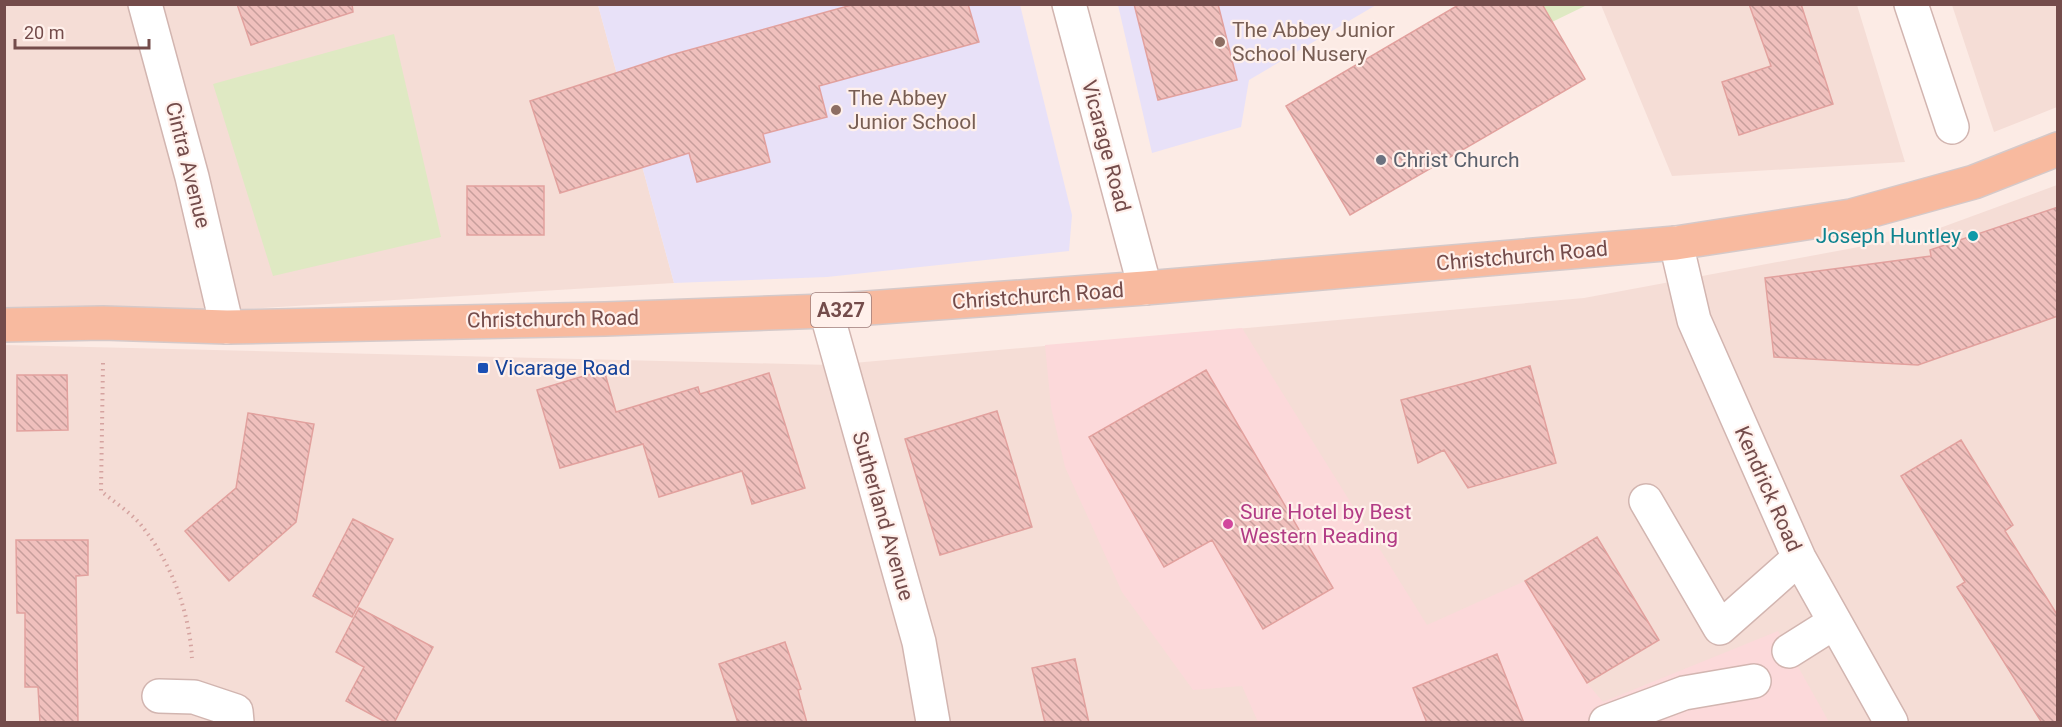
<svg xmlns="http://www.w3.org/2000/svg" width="2062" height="727" font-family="Roboto,sans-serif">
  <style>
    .residential { fill: #f5ddd6 }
    .commercial { fill: #fcd9da }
    .education { fill: #e8e1f8 }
    .garden { fill: #dfe9c3 }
    .building { fill: url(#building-back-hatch); stroke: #e2a19e; stroke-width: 1.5 }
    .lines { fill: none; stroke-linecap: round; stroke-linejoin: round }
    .minor-casing { stroke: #d2b5b0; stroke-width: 36 }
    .major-casing { stroke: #d5c9c9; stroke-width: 36 }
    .path { stroke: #d5a3a0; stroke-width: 4; stroke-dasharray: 1.5 4.5; stroke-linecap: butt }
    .minor { stroke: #fff; stroke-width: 33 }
    .major { stroke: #f8ba9f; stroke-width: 33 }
    .education-dot { fill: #8d6e63; stroke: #fff0eb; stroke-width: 2 }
    .worship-dot { fill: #6b7280; stroke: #fff0eb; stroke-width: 2 }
    .culture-dot { fill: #0f9aa8; stroke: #fff0eb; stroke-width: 2 }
    .transit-dot { fill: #1a4fb4; stroke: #fff0eb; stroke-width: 2 }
    .hotel-dot { fill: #d1479c; stroke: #fff0eb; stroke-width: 2 }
    .labels { text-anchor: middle; stroke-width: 4.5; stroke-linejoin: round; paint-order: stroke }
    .shield { fill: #fff0eb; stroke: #9e7d7b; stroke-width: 1.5 }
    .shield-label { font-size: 20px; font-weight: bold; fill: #744c4b }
    .education-label { font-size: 21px; fill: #785e54; stroke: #fff0eb; text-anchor: start }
    .street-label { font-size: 21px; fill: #744c4b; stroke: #fff0eb }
    .worship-label { font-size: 21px; fill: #5b616d; stroke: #fff0eb; text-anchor: start }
    .culture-label { font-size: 21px; fill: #0d838f; stroke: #fff0eb; text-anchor: end }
    .transit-label { font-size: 21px; fill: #164399; stroke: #fff0eb; text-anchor: start }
    .hotel-label { font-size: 21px; fill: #b23c85; stroke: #fff0eb; text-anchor: start }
  </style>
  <defs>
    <pattern id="building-back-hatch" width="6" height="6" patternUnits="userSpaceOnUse" patternTransform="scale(1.5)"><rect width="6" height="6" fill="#f0c0bd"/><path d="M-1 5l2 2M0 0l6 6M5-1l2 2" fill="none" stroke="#c79e9c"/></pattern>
  </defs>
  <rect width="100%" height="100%" fill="#fcebe5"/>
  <path class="residential" d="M 4,5 L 598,5 L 674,283 L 114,317 L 5,318 Z
    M 1601,5 L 1857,5 L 1905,162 L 1672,176 Z
    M 1952,5 L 2057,5 L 2057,107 L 1994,132 Z
    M 2057,185 L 2057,722 L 5,722 L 5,345 L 831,365 L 1584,298 L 1918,236 Z"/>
  <path class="commercial" d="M 1242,328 L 1427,625 L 1525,581 L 1587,683 L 1603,702 L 1778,631 L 1829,722 L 1258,722 L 1242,686 L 1193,690 L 1122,592 L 1065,467 L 1051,407 L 1045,345 Z"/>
  <path class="education" d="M 598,5 L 1020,5 L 1072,215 L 1069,251 L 827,277 L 674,283 Z
    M 1118,5 L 1376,5 L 1249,80 L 1241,127 L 1152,153 Z"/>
  <path class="garden" d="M 1542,5 L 1587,5 L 1552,22 Z
    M 394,34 L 441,237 L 273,276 L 213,84 Z"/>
  <path class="building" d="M 237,4 L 352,4 L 353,12 L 251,45 Z
    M 855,4 L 968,4 L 979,42 L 819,86 L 827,117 L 763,134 L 770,162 L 697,182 L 689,153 L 560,193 L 530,101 L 671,55 Z
    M 1134,4 L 1218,4 L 1237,80 L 1158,100 Z
    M 1460,4 L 1542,4 L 1585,79 L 1350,215 L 1286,106 Z
    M 1749,4 L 1801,4 L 1833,104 L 1739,135 L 1722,82 L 1771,66 Z
    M 467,186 L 544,186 L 544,235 L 467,235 Z
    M 2058,207 L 2058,316 L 1918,365 L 1774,357 L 1765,278 L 1931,256 L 1930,250 Z
    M 1530,366 L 1556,463 L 1468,488 L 1444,450 L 1418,463 L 1401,400 Z
    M 604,370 L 616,412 L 698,387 L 700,394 L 769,373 L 805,488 L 752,504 L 742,471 L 659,497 L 643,444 L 560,468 L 537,390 Z
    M 1206,370 L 1333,588 L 1263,629 L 1212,540 L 1164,567 L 1089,437 Z
    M 17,375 L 67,375 L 68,430 L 17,431 Z
    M 997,411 L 1032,527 L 940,555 L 905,439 Z
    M 248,413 L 314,424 L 296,522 L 229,581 L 185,531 L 236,488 Z
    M 1961,440 L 2013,525 L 2005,531 L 2058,616 L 2058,723 L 2042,723 L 1957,587 L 1965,582 L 1901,476 Z
    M 353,519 L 393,539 L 352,617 L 313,596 Z
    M 1597,537 L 1659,640 L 1587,683 L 1525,581 Z
    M 16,540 L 88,540 L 88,575 L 76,576 L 78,723 L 40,723 L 38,687 L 25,687 L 25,613 L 17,613 Z
    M 359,608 L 433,647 L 394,723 L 387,723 L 346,701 L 364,667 L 336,652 Z
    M 785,642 L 801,689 L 798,690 L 807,723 L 738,723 L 719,664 Z
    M 1497,654 L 1524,723 L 1427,723 L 1413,688 Z
    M 1075,659 L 1089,723 L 1045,723 L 1032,668 Z"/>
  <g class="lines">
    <g class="minor-casing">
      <path id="minor" d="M 145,4 L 192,177 L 227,327
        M 1069,4 L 1145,288
        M 1911,4 L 1952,127
        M 1676,243 L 1694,320 L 1799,558 L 1891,722
        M 826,311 L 919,642 L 933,722
        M 1646,501 L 1720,628 L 1799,558
        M 1789,651 L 1835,622
        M 159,696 L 194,697 L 236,711 L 237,722
        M 1606,722 L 1684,693 L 1754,681"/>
    </g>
    <g class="major-casing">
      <path id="major" d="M 4,325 L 103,323 L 227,327 L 605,319 L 826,311 L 1145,288 L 1676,243 L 1851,216 L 1974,182 L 2058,149"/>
    </g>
    <path class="path" d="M 103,363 L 101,491 C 114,502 130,512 141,525 C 171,562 189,610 192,658"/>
    <use href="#minor" class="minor"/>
    <use href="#major" class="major"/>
  </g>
  <g class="education-dot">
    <circle cx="1220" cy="42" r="6"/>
    <circle cx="836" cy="110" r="6"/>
  </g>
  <circle class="worship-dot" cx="1381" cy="160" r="6"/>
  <circle class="culture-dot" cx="1973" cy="236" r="6"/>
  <rect class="transit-dot" x="477" y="362" width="12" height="12" rx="3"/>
  <circle class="hotel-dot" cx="1228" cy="524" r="6"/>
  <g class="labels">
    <rect class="shield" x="811" y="293" width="60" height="34" rx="4.5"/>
    <g class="shield-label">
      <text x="841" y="317">A327</text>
    </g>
    <g class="education-label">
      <text x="1232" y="37">The Abbey Junior<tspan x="1232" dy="24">School Nusery</tspan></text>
      <text x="848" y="105">The Abbey<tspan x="848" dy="24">Junior School</tspan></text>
    </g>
    <g class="street-label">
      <text transform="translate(1106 146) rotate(75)" y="7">Vicarage Road</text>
      <text transform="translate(188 165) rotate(76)" y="7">Cintra Avenue</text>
      <text transform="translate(1522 256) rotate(-5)" y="7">Christchurch Road</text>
      <text transform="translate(1038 296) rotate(-4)" y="7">Christchurch Road</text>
      <text transform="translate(553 319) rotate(-1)" y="7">Christchurch Road</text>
      <text transform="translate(1768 489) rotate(66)" y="7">Kendrick Road</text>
      <text transform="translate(883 516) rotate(74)" y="7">Sutherland Avenue</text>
    </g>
    <g class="worship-label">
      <text x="1393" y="167">Christ Church</text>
    </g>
    <g class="culture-label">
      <text x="1961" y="243">Joseph Huntley</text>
    </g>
    <g class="transit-label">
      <text x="495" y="375">Vicarage Road</text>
    </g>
    <g class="hotel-label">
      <text x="1240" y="519">Sure Hotel by Best<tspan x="1240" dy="24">Western Reading</tspan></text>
    </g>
  </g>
  <rect width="2062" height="727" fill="none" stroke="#744c4b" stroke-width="12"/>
  <path d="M15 39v9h134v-9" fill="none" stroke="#744c4b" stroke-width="3"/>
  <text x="24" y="39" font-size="18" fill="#744c4b" stroke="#fff0eb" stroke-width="4.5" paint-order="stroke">20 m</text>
</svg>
